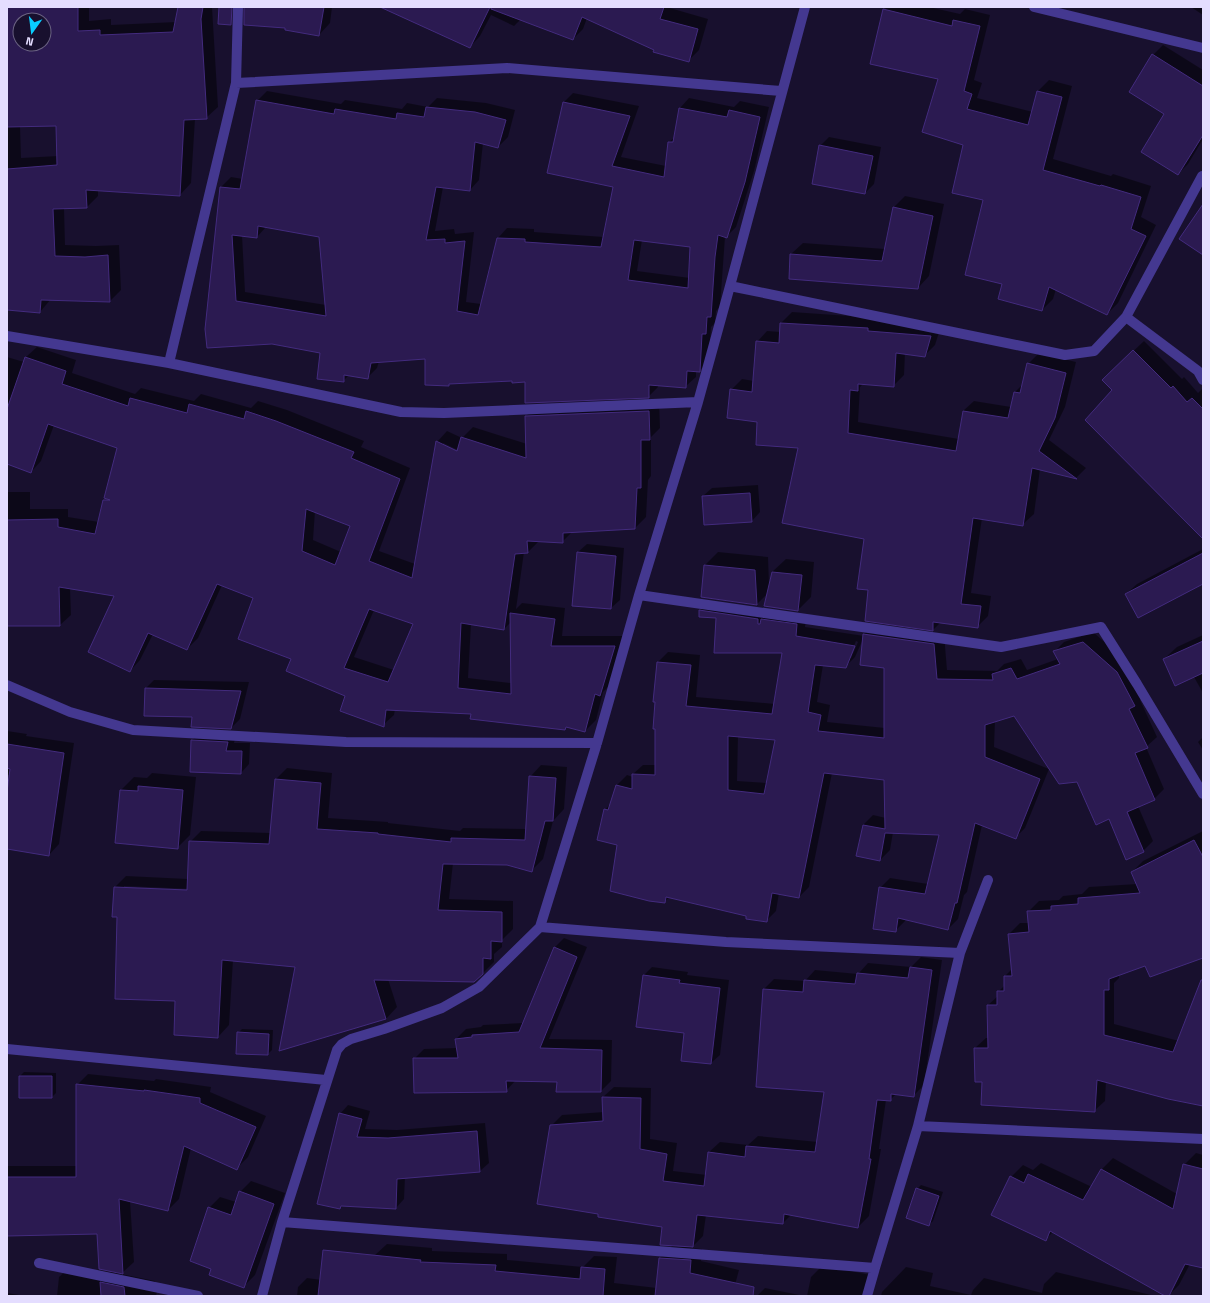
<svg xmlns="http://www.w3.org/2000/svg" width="1210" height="1303" font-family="'Titillium Web',sans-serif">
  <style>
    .shadow { fill: #0007; fill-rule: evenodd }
    .building { fill: #2b1a51; stroke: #432b7e; fill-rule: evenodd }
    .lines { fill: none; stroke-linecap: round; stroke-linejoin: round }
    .lane { stroke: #443890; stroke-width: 10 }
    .street { stroke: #443890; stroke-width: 10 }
  </style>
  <rect width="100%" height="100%" fill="#18102e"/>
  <path class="shadow" d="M 7,7 L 89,7 L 89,21 L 111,19 L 111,25 L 176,22 L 179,7 L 212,7 L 218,107 L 206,118 L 195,119 L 191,183 L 180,195 L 98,190 L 98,196 L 87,207 L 64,208 L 65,245 L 96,246 L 119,245 L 121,290 L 110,301 L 51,299 L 40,312 L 7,309 ZM 20,20 L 44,20 L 44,44 L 20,44 ZM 57,125 L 58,156 L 21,158 L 20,126 Z
    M 258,7 L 332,7 L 330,23 L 319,35 Z
    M 405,7 L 671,7 L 670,8 L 708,19 L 699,50 L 689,60 L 655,49 L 587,18 L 583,29 L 573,39 L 521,19 L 514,26 L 491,15 L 480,36 L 470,47 Z
    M 887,7 L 929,7 L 960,14 L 965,9 L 990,15 L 974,80 L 982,83 L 977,98 L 1033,112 L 1038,91 L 1049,80 L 1072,86 L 1053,159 L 1111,176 L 1113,174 L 1151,186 L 1141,217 L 1156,225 L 1118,303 L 1107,314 L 1056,289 L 1053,299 L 1042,310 L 1003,283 L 984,199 L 939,79 L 884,10 Z
    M 1191,7 L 1203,7 L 1203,15 Z
    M 1163,45 L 1203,70 L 1203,139 L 1188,164 L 1178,174 L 1153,55 Z
    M 267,91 L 341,104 L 345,100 L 402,109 L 407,103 L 428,107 L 437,98 L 486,103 L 515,110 L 508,137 L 498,147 L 483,143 L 479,180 L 470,190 L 443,187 L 435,231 L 454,229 L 455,234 L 474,232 L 466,302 L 481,304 L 498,238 L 507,228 L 534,229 L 534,232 L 604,237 L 614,186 L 564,102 L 573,93 L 639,106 L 621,157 L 666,166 L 669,142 L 675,137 L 680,108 L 689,98 L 734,107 L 740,101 L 769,107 L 754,171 L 736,227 L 726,237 L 725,237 L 720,307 L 716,311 L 715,323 L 711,327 L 709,361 L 699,371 L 696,371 L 696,377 L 686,386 L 658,385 L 658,387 L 648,397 L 513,380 L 451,383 L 449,385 L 426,358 L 379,361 L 377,368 L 367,378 L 349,375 L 343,381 L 321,352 L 206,329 L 221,187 L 231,177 L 243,179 L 257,101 ZM 266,227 L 320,236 L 326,305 L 245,292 L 242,235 L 257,237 ZM 642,240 L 691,246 L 690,278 L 637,271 Z
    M 829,137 L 881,147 L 874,184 L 865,193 L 820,146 Z
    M 905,196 L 944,204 L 929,276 L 918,288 L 791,254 L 803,243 L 885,249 L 893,208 Z
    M 792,312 L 878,318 L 941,326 L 935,345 L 924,356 L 905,353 L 904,375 L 893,386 L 863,384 L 860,387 L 858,422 L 959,439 L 963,411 L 974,401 L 1011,407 L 1015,392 L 1023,384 L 1028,364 L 1039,353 L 1076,362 L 1065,407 L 1049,440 L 1086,468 L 1076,478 L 1040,469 L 1034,514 L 1023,524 L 982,518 L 971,593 L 991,596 L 988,616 L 977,627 L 941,622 L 933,630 L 866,620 L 870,589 L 865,539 L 799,447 L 758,421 L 731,390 L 742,379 L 754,381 L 757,342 L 767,331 L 781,332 L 781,323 Z
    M 1144,341 L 1182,379 L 1184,377 L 1198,393 L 1203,388 L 1203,537 L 1114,390 L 1103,380 Z
    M 37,347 L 76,360 L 72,373 L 135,394 L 141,388 L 194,401 L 201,394 L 251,408 L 258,401 L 287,410 L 364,441 L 361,447 L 410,468 L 379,551 L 415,564 L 437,442 L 447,431 L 462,438 L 473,427 L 527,444 L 526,416 L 537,406 L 659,400 L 660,428 L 651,437 L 651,476 L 648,480 L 646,517 L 635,528 L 572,532 L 562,542 L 539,541 L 528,552 L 524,552 L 516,609 L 522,603 L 565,608 L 562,636 L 625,636 L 611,684 L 603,692 L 596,720 L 585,731 L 568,726 L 565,729 L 472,713 L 395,709 L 394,715 L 383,725 L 346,695 L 293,659 L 254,597 L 222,585 L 198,638 L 187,649 L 153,634 L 140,660 L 130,671 L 116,595 L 70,588 L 71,615 L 60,625 L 7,626 L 7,492 L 30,492 L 30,509 L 68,509 L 68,517 L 99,522 L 104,503 L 108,499 L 118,447 L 54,425 L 41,461 L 31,472 L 7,463 L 7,357 L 24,362 L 26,357 ZM 443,443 L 462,452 L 461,453 L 443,446 ZM 315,511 L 351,526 L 341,552 L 313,540 ZM 374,610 L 414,624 L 394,670 L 354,657 ZM 511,622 L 511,683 L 468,678 L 471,624 L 504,629 Z
    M 758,485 L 760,512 L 752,521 L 703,496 L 712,488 Z
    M 587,544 L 624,548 L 620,600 L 611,608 L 578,552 Z
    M 1203,549 L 1203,583 L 1126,594 L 1137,584 Z
    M 718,552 L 768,557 L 769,584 L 772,572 L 786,559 L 814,562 L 811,597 L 798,610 L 768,593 L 757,604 L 705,565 Z
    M 710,601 L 806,615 L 805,627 L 864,636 L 864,634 L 874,624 L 944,634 L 947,670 L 997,671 L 1004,664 L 1021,659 L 1027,670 L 1058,659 L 1054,652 L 1064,642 L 1093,632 L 1127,662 L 1144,695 L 1140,700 L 1157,737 L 1146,747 L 1164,789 L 1154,799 L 1138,806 L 1153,841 L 1143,851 L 1109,818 L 1078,781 L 1015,715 L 995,721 L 994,747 L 1049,769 L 1025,828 L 1015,838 L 982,825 L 967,892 L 964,895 L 958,919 L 948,929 L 906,919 L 905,921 L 895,931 L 880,888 L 890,878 L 928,884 L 940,834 L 893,832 L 890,850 L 880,860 L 863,825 L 873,815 L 886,818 L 885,779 L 832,773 L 809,887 L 799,897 L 779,893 L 776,911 L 766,921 L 748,915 L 670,897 L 664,902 L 618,844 L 605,810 L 611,803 L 617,785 L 627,775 L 633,777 L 633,774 L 643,765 L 656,765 L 658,662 L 668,652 L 700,655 L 696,697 L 775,704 L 783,652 L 717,617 L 700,611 ZM 863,639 L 885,667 L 885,728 L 827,722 L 830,705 L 817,702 L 823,665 L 845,667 L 855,657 ZM 856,641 L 858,642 L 851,658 L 849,658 ZM 738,736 L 776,739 L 767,783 L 737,781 ZM 1124,807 L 1126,807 L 1143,848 L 1141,848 Z
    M 1203,635 L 1203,693 L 1194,677 L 1164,659 L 1177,647 Z
    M 154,680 L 249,682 L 240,719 L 231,728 L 193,716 L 146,688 Z
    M 7,731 L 27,734 L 26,736 L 74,743 L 59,844 L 49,855 L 7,848 L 7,799 L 11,775 L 7,775 Z
    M 201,732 L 236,734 L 234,743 L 250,743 L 249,764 L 241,773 L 192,740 Z
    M 1203,737 L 1203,750 L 1198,742 Z
    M 541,765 L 567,767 L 564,809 L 553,821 L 543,859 L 532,870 L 508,864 L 453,863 L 449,899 L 513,901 L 513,929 L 502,940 L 502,947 L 494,954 L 494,962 L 475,981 L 388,979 L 397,1007 L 386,1019 L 297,966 L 233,960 L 229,1025 L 218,1037 L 176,1000 L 118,916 L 115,887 L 126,876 L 188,879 L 190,842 L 201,831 L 271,833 L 276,779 L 287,768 L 332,773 L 328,818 L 388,822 L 388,823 L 460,831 L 463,828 L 526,829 L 530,777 ZM 124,886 L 192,889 L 192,891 L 124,888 Z
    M 152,773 L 196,777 L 190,835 L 177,848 L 121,790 L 134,777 L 147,778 Z
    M 1203,831 L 1203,957 L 1146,965 L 1119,974 L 1119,978 L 1114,983 L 1114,1024 L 1179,1041 L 1203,999 L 1203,1105 L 1106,1081 L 1105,1101 L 1094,1111 L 984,1081 L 975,1048 L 986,1038 L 989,1038 L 988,1005 L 998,996 L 998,992 L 1005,985 L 1005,976 L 1012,969 L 1009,934 L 1020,923 L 1029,923 L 1028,912 L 1039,901 L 1059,900 L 1063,896 L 1082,894 L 1089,887 L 1137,884 L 1132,872 L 1143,861 Z
    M 564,938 L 587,947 L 549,1039 L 612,1040 L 611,1081 L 601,1091 L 559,1081 L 516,1080 L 506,1091 L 414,1059 L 424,1049 L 457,1048 L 456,1039 L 466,1029 L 481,1027 L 483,1025 L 523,1023 L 554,948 Z
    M 921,957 L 942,960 L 924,1085 L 913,1096 L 897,1093 L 890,1100 L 886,1100 L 879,1149 L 881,1149 L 869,1216 L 858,1227 L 791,1215 L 783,1223 L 706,1215 L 703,1236 L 691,1248 L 702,1249 L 701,1261 L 739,1270 L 732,1296 L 371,1296 L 375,1255 L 387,1244 L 432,1248 L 432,1251 L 507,1254 L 507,1260 L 583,1267 L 594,1256 L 617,1257 L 614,1283 L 657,1288 L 660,1258 L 673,1245 L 663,1226 L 551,1126 L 562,1115 L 604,1112 L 603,1097 L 614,1087 L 651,1088 L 650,1139 L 677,1143 L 673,1171 L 707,1175 L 709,1152 L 720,1142 L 748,1145 L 758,1136 L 818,1142 L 826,1091 L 764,989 L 774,979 L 805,981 L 815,970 L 858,974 L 868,963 L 911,967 Z
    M 652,967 L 688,972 L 687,975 L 729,980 L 720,1055 L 711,1063 L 685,1032 L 643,976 Z
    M 242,1029 L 273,1030 L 272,1050 L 268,1054 L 238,1033 Z
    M 24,1072 L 56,1073 L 56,1093 L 52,1097 L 20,1076 Z
    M 88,1074 L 154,1081 L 156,1079 L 211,1087 L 210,1092 L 266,1116 L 248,1157 L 237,1168 L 191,1148 L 179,1199 L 168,1210 L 130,1201 L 134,1262 L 121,1274 L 155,1281 L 154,1286 L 158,1287 L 156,1296 L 57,1296 L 59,1277 L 70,1267 L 111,1272 L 98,1233 L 7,1235 L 7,1166 L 77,1166 L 77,1085 Z
    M 348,1105 L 370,1111 L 365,1129 L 397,1130 L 485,1123 L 489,1163 L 480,1171 L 405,1177 L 404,1199 L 396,1208 L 343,1206 L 340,1208 L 340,1114 Z
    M 1196,1153 L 1203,1155 L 1203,1267 L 1190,1264 L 1179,1285 L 1168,1296 L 1053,1232 L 1045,1240 L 1011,1177 L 1023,1165 L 1033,1170 L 1041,1163 L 1092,1187 L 1102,1169 L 1113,1158 L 1177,1194 L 1184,1165 Z
    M 251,1181 L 285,1193 L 255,1275 L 244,1286 L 209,1208 L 220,1197 L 236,1202 L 240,1192 Z
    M 921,1185 L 943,1192 L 933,1221 L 929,1225 L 917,1189 Z
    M 823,1265 L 870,1275 L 867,1296 L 807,1296 L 811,1277 Z
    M 906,1267 L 933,1273 L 930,1286 L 971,1295 L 973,1290 L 984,1278 L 1042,1293 L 1044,1284 L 1056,1272 L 1155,1296 L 881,1296 L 882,1292 Z
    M 307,1278 L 344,1283 L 341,1296 L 297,1296 L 298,1287 Z
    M 765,1288 L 804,1296 L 757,1296 Z
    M 7,1293 L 25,1296 L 7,1296 Z"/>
  <path class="building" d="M 7,7 L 78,7 L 78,31 L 100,30 L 100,35 L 173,32 L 178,7 L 203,7 L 201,19 L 207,119 L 184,120 L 180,196 L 86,190 L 87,208 L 53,209 L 55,256 L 85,257 L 108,255 L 110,302 L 41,300 L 40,313 L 7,310 L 7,169 L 57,165 L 56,126 L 7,127 ZM 20,20 L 44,20 L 44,44 L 20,44 Z
    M 219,7 L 232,7 L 231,25 L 218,24 Z
    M 244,7 L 324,7 L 319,36 L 285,30 L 285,28 L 244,25 Z
    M 380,7 L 490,7 L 470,48 Z
    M 491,7 L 664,7 L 660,19 L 698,29 L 689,62 L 653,52 L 654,50 L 582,17 L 573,40 L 491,9 Z
    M 883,9 L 952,26 L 953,20 L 980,26 L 964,91 L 972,94 L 967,109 L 1028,125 L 1037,91 L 1062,97 L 1043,170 L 1100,186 L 1101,185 L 1141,197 L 1131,229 L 1146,236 L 1107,315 L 1049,287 L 1042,311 L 998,299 L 1002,284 L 965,275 L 983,200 L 952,193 L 963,145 L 922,132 L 938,79 L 870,64 Z
    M 1152,54 L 1203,86 L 1203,135 L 1178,175 L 1141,152 L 1164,114 L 1129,92 Z
    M 256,100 L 334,114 L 335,109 L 396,119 L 397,113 L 424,117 L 426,107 L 475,112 L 506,120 L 498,148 L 475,142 L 470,191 L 436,187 L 426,240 L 445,239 L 445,243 L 465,241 L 457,311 L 478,315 L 497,238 L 525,239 L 525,242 L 601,247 L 613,187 L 547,173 L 563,102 L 630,116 L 612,166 L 664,177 L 668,142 L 673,142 L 679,108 L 727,117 L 729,110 L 760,117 L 745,182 L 727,238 L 718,235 L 715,257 L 711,317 L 707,317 L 706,334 L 702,334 L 700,372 L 687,371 L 686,388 L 649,385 L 649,398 L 525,403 L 525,382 L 512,383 L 512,381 L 449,384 L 449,386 L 425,385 L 425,359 L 371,363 L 368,379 L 344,375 L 344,382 L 317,379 L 320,353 L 272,344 L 207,348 L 205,329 L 220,187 L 240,189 ZM 258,226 L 319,237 L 326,316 L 236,301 L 232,235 L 257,238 ZM 634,240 L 690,247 L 688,288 L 628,280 Z
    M 819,145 L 873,156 L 865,194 L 812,184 Z
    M 1203,204 L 1203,255 L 1179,239 Z
    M 893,207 L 933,216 L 918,289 L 789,279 L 790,254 L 882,261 Z
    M 780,323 L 868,328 L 868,331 L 931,336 L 925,357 L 896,353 L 894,387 L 858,384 L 858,391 L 850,390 L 848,433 L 956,451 L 963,411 L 1008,418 L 1014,392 L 1020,393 L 1027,363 L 1066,373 L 1055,418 L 1039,451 L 1077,479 L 1032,468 L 1023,526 L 973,518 L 961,604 L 981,606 L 978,628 L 933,622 L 933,631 L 865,621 L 868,590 L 857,589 L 864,539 L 782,523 L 798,448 L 756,445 L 757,422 L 727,418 L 730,389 L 752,392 L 756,341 L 779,343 Z
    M 1133,350 L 1171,388 L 1173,386 L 1187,402 L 1192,398 L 1203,409 L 1203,539 L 1085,420 L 1112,390 L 1102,380 Z
    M 25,357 L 66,371 L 62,384 L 128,406 L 130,398 L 187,413 L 189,404 L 244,419 L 246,411 L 276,421 L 354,452 L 351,458 L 400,479 L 369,561 L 412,578 L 436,441 L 457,451 L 461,437 L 526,458 L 525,416 L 649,411 L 650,440 L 641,440 L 641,488 L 637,488 L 635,529 L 563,533 L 563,543 L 527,541 L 528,553 L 515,554 L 504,630 L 461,623 L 458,688 L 511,694 L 510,613 L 555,619 L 551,646 L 615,646 L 600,696 L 595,694 L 585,732 L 566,727 L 565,730 L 470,719 L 471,714 L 386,710 L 384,727 L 340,711 L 345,696 L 286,671 L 291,659 L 238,639 L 253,598 L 217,584 L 187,650 L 148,633 L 130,672 L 88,652 L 114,596 L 59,587 L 60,626 L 7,626 L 7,520 L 58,519 L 58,527 L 95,534 L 103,500 L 110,500 L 104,498 L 117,448 L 48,424 L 31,473 L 7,464 L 7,409 ZM 306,509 L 350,526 L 335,565 L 302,551 ZM 369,609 L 413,624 L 388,682 L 344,668 Z
    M 750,493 L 752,522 L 704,525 L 702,496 Z
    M 577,552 L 616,556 L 611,609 L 572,606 Z
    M 1203,553 L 1203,584 L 1138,618 L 1125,594 Z
    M 704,565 L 755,570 L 757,605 L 701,597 Z
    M 772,572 L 802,575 L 798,611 L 764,606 Z
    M 699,610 L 758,619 L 758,624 L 760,624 L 761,619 L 797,624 L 796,636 L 855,646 L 846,668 L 815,665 L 808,712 L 821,715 L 818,731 L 884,738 L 884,668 L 860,665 L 863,634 L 934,644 L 937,679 L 993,680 L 992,674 L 1011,668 L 1017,679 L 1060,664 L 1053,651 L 1083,642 L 1117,672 L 1135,706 L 1129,709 L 1148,748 L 1135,753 L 1155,800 L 1127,812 L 1144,852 L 1126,860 L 1109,819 L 1096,825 L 1077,782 L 1059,784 L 1014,716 L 985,725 L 985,757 L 1040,779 L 1016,839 L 975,823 L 957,903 L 955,903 L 948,930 L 898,918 L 896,932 L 873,929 L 879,887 L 925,894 L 939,835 L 885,833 L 880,861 L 856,856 L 863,825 L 885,829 L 884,780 L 824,773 L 799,898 L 772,893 L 767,922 L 746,919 L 746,916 L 666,897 L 665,903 L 649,901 L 610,891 L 617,845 L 597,840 L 604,809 L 608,810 L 616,785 L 632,789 L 632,774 L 655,775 L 655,729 L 653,729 L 655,702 L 653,702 L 657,662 L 691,665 L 686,706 L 772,714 L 782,653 L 714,653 L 716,618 L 699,617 ZM 728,736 L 775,740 L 764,794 L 728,790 Z
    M 1203,641 L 1203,673 L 1175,686 L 1163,659 Z
    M 145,688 L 241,691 L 231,729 L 191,727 L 192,717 L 144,716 Z
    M 191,740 L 228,742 L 226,751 L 242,751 L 241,774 L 190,772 Z
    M 7,744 L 64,753 L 49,856 L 7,849 L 7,792 L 10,769 L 7,768 Z
    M 529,776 L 556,778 L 553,821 L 545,821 L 532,872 L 507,865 L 443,864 L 438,910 L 502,912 L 502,942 L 491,941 L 491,959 L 483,958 L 483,974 L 474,982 L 374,980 L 386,1019 L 279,1051 L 295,967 L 222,960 L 218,1038 L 174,1035 L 175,1001 L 115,999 L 117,917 L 112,917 L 114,887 L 187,890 L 189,841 L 269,844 L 275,779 L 321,783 L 317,829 L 378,833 L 378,834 L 451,842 L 451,838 L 525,840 Z
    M 138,786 L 183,790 L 178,849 L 115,843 L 120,790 L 138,791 Z
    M 1194,840 L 1203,857 L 1203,958 L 1150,977 L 1145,966 L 1109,979 L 1109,990 L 1104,990 L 1104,1035 L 1173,1052 L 1201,980 L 1203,980 L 1203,1106 L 1168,1099 L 1097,1080 L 1095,1112 L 981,1105 L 982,1082 L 975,1082 L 974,1048 L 988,1048 L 987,1005 L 997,1005 L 997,991 L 1004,991 L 1004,976 L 1012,976 L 1008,934 L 1029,932 L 1027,911 L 1051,910 L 1051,906 L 1078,904 L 1078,898 L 1140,893 L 1131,872 Z
    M 554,947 L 577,957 L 540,1048 L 602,1050 L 601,1092 L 556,1092 L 557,1082 L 506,1081 L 507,1092 L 414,1093 L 413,1058 L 458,1058 L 455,1039 L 472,1037 L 472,1035 L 519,1032 Z
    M 910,967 L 932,970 L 914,1097 L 891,1094 L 891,1101 L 877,1100 L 869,1159 L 871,1159 L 858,1228 L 784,1214 L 783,1224 L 697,1215 L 693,1247 L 660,1245 L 662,1227 L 598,1217 L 598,1214 L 537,1204 L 550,1125 L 603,1121 L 602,1097 L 641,1098 L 640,1149 L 667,1154 L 663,1181 L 704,1186 L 708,1152 L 745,1157 L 746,1146 L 815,1152 L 824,1092 L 756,1087 L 763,989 L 803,992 L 804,980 L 855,984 L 857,973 L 908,978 Z
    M 643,975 L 680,980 L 679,983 L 720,988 L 711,1064 L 681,1061 L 684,1033 L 636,1027 Z
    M 237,1032 L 269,1034 L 268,1055 L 236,1054 Z
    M 19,1076 L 52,1076 L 52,1098 L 19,1098 Z
    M 76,1084 L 144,1091 L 144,1090 L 200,1098 L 200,1103 L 256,1127 L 237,1170 L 184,1146 L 168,1211 L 119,1199 L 123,1274 L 99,1269 L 97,1234 L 7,1236 L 7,1177 L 76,1177 Z
    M 339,1113 L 362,1119 L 357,1137 L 388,1138 L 477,1131 L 480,1172 L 397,1179 L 396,1209 L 341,1206 L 340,1209 L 317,1204 Z
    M 1183,1164 L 1203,1169 L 1203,1268 L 1185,1264 L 1169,1296 L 1165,1296 L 1050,1231 L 1046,1241 L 991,1215 L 1010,1176 L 1024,1183 L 1028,1174 L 1083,1200 L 1101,1169 L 1173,1209 Z
    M 916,1188 L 939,1196 L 929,1226 L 906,1218 Z
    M 239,1191 L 274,1204 L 244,1288 L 209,1275 L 211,1269 L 190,1261 L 208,1207 L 231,1215 Z
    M 323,1250 L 421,1260 L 420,1262 L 496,1265 L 495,1271 L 580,1279 L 581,1267 L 605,1269 L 603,1296 L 318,1296 Z
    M 659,1258 L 691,1260 L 690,1273 L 754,1287 L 753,1296 L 655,1296 Z
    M 100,1282 L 124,1287 L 125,1296 L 101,1296 Z"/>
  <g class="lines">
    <path class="lane" d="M 39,1263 L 198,1296"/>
    <path class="street" d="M 1034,7 L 1203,48
      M 236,83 L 507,68 L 781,91
      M 730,286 L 1065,355 L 1094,351 L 1126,317 L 1202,176
      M 1126,317 L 1198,371 L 1203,380
      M 7,336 L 169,363 L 401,412 L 444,413 L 698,402
      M 169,363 L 236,83 L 238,7
      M 639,595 L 1001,647 L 1101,627 L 1137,684 L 1203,794
      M 7,685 L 70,712 L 133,730 L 346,742 L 597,743
      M 540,927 L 726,942 L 960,953
      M 7,1049 L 326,1080
      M 918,1126 L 1203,1139
      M 282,1222 L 875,1268
      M 262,1296 L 282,1222 L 337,1050 L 342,1044 L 351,1039 L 384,1029 L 442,1008 L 479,987 L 540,927 L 597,743 L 639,595 L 698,402 L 730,286 L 805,7
      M 867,1296 L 875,1268 L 918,1126 L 960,953 L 988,880"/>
  </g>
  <rect width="1210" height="1303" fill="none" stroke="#e4ddff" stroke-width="16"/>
  <g transform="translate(32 32) rotate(194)"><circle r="19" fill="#18102e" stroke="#6a6282"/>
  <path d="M0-3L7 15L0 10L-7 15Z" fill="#09ceff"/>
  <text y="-6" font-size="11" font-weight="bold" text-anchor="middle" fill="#e4ddff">N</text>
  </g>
</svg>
